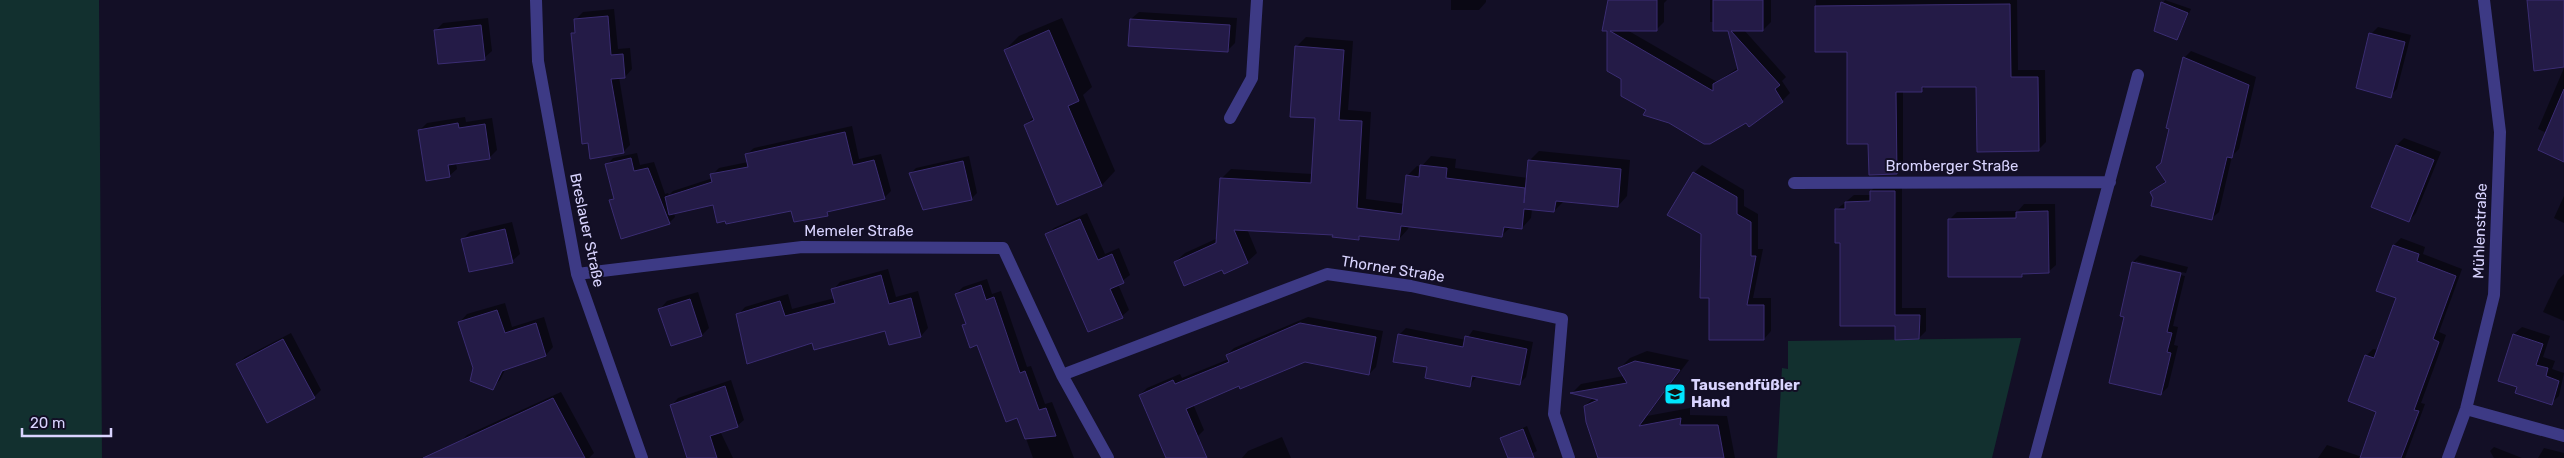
<svg xmlns="http://www.w3.org/2000/svg" width="2564" height="458" font-family="Rubik,sans-serif">
  <style>
    .green { fill: #12302f }
    .shadow { fill: #0007; fill-rule: evenodd }
    .building { fill: #241b47; stroke: #3b2d73 }
    .lines { fill: none; stroke-linecap: round; stroke-linejoin: round }
    .minor { stroke: #3d3a85; stroke-width: 12 }
    .labels { text-anchor: middle; stroke-width: 4; stroke-linejoin: round; paint-order: stroke }
    .street-label { font-size: 15px; fill: #d9d4ff; stroke: #130f26 }
    .poi-label { font-size: 15px; font-weight: bold; fill: #d9d4ff; stroke: #130f26; text-anchor: start }
  </style>
  <rect width="100%" height="100%" fill="#130f26"/>
  <path class="green" d="M 0,0 L 99,0 L 102,458 L 0,458 Z
    M 2021,338 L 1992,458 L 1777,458 L 1782,368 L 1788,369 L 1788,341 Z"/>
  <path class="shadow" d="M 1451,0 L 1486,0 L 1486,2 L 1479,10 L 1451,10 Z
    M 1608,0 L 1667,0 L 1664,3 L 1664,22 L 1656,30 L 1627,30 L 1717,82 L 1739,67 L 1729,30 L 1715,22 L 1710,22 L 1710,0 L 1771,0 L 1771,22 L 1763,30 L 1744,30 L 1786,77 L 1782,81 L 1790,93 L 1782,101 L 1647,110 L 1622,79 L 1608,70 Z
    M 1816,0 L 2017,0 L 2018,70 L 2045,70 L 2046,142 L 2038,150 L 1977,86 L 1926,86 L 1921,91 L 1903,91 L 1903,166 L 1895,173 L 1870,142 L 1848,51 L 1817,51 Z
    M 2165,0 L 2191,9 L 2177,39 L 2163,3 Z
    M 614,9 L 618,49 L 630,48 L 632,69 L 625,77 L 619,77 L 630,145 L 623,152 L 573,34 L 576,30 L 576,19 L 583,12 Z
    M 1139,12 L 1237,18 L 1235,43 L 1228,50 L 1131,19 Z
    M 488,18 L 492,51 L 484,58 L 436,30 L 443,23 Z
    M 1062,18 L 1092,87 L 1083,95 L 1115,171 L 1102,185 L 1058,203 L 1025,125 L 1034,117 L 1005,50 L 1019,36 Z
    M 2378,27 L 2411,35 L 2397,89 L 2390,96 L 2371,34 Z
    M 1306,37 L 1353,41 L 1348,110 L 1371,112 L 1366,199 L 1404,204 L 1407,176 L 1417,166 L 1421,167 L 1431,156 L 1456,159 L 1455,168 L 1528,178 L 1529,161 L 1539,151 L 1630,160 L 1627,196 L 1618,206 L 1564,201 L 1554,211 L 1532,209 L 1531,218 L 1522,228 L 1511,227 L 1502,235 L 1409,226 L 1408,229 L 1399,239 L 1362,235 L 1358,239 L 1334,234 L 1247,229 L 1257,253 L 1247,262 L 1223,268 L 1175,262 L 1185,253 L 1218,238 L 1221,179 L 1231,169 L 1312,174 L 1316,117 L 1296,47 Z
    M 2191,51 L 2256,77 L 2239,149 L 2232,156 L 2219,212 L 2211,219 L 2156,190 L 2166,180 L 2163,161 L 2184,58 Z
    M 2564,68 L 2564,160 L 2547,133 L 2538,129 Z
    M 465,117 L 466,122 L 492,118 L 497,150 L 490,157 L 456,163 L 457,169 L 449,176 L 419,131 L 427,123 ZM 448,159 L 450,172 L 447,172 Z
    M 852,126 L 859,159 L 881,154 L 891,191 L 884,198 L 832,209 L 827,214 L 714,203 L 674,213 L 675,217 L 669,223 L 611,201 L 615,196 L 607,165 L 613,158 L 637,153 L 640,165 L 654,162 L 665,194 L 668,193 L 669,195 L 673,191 L 713,178 L 712,175 L 719,168 L 748,162 L 747,154 L 754,148 Z
    M 2404,138 L 2441,152 L 2416,213 L 2409,221 L 2397,145 Z
    M 969,156 L 977,193 L 971,199 L 911,173 L 916,168 Z
    M 1702,165 L 1744,190 L 1744,206 L 1758,214 L 1758,249 L 1763,249 L 1753,298 L 1771,298 L 1771,331 L 1764,339 L 1710,297 L 1702,234 L 1668,214 L 1694,173 Z
    M 1878,184 L 1902,184 L 1902,308 L 1926,308 L 1926,331 L 1919,338 L 1896,325 L 1841,242 L 1836,210 L 1854,195 L 1871,195 L 1871,191 Z
    M 2564,196 L 2564,223 L 2554,218 Z
    M 2024,204 L 2055,204 L 2056,265 L 2048,272 L 2025,273 L 2022,276 L 1949,220 L 1957,212 L 2018,211 Z
    M 1087,213 L 1105,254 L 1119,248 L 1130,275 L 1118,284 L 1129,310 L 1122,316 L 1047,235 L 1054,228 Z
    M 512,222 L 520,254 L 512,261 L 463,239 L 470,232 Z
    M 2401,238 L 2425,247 L 2423,254 L 2462,269 L 2439,332 L 2446,335 L 2421,403 L 2425,404 L 2405,458 L 2318,458 L 2327,445 L 2362,457 L 2378,411 L 2366,356 L 2373,349 L 2378,350 L 2397,298 L 2378,291 L 2394,245 Z
    M 2140,255 L 2188,267 L 2186,273 L 2136,261 L 2136,264 L 2185,276 L 2173,326 L 2178,327 L 2174,345 L 2178,346 L 2168,387 L 2161,394 L 2126,316 L 2121,315 L 2133,262 Z
    M 888,269 L 896,297 L 918,291 L 928,328 L 921,336 L 886,329 L 813,341 L 738,315 L 745,307 L 788,294 L 792,309 L 835,298 L 833,290 L 840,282 Z
    M 2564,274 L 2564,321 L 2543,312 L 2558,280 Z
    M 987,279 L 992,294 L 1001,291 L 1027,367 L 1031,366 L 1045,404 L 1052,402 L 1074,458 L 1033,458 L 1018,416 L 978,344 L 963,325 L 967,322 L 956,294 L 963,287 Z
    M 698,292 L 709,328 L 702,335 L 660,309 L 667,301 Z
    M 505,303 L 512,327 L 544,317 L 553,347 L 546,355 L 506,368 L 500,380 L 492,388 L 474,368 L 460,322 L 467,314 Z
    M 1308,317 L 1383,331 L 1376,367 L 1369,374 L 1305,361 L 1239,384 L 1193,404 L 1204,430 L 1197,437 L 1140,395 L 1147,388 L 1180,374 L 1182,378 L 1229,359 L 1227,355 L 1234,348 Z
    M 2522,327 L 2550,336 L 2543,357 L 2555,361 L 2552,369 L 2564,373 L 2559,396 L 2551,403 L 2519,386 L 2514,334 Z
    M 1406,328 L 1466,340 L 1473,330 L 1533,342 L 1526,377 L 1519,384 L 1477,376 L 1469,386 L 1429,366 L 1399,335 Z
    M 291,333 L 321,390 L 314,397 L 238,364 L 245,357 Z
    M 1647,351 L 1689,360 L 1647,416 L 1690,408 L 1690,415 L 1727,416 L 1735,458 L 1599,458 L 1585,406 L 1593,398 L 1572,393 L 1581,384 L 1624,376 L 1620,368 L 1630,358 Z
    M 731,380 L 744,420 L 737,426 L 720,431 L 733,458 L 688,458 L 672,405 L 678,398 Z
    M 561,392 L 594,453 L 589,458 L 464,458 L 460,442 L 467,435 Z
    M 1527,426 L 1537,451 L 1523,458 L 1509,458 L 1501,438 Z
    M 1282,437 L 1291,458 L 1242,458 L 1248,451 Z
    M 2494,447 L 2522,458 L 2494,458 L 2490,451 Z
    M 2544,448 L 2564,453 L 2564,458 L 2538,458 Z"/>
  <path class="building" d="M 1608,0 L 1657,0 L 1657,31 L 1610,31 L 1713,91 L 1713,84 L 1738,70 L 1728,31 L 1713,31 L 1713,0 L 1763,0 L 1763,31 L 1731,31 L 1780,85 L 1775,89 L 1783,102 L 1749,127 L 1746,123 L 1710,144 L 1704,144 L 1669,123 L 1643,115 L 1646,110 L 1621,96 L 1621,79 L 1607,71 L 1607,31 L 1602,31 Z
    M 2527,0 L 2564,0 L 2564,67 L 2534,71 Z
    M 2161,2 L 2188,13 L 2177,40 L 2154,31 Z
    M 2010,4 L 2011,77 L 2038,77 L 2039,151 L 1977,152 L 1976,87 L 1922,87 L 1922,92 L 1896,92 L 1897,174 L 1869,175 L 1868,144 L 1847,144 L 1847,52 L 1815,52 L 1815,6 Z
    M 608,16 L 611,55 L 623,54 L 625,78 L 611,79 L 624,153 L 590,159 L 588,143 L 582,144 L 571,33 L 575,33 L 574,19 Z
    M 1130,19 L 1230,25 L 1228,52 L 1128,46 Z
    M 481,25 L 485,60 L 438,64 L 434,30 Z
    M 1049,30 L 1079,101 L 1068,106 L 1102,186 L 1057,205 L 1024,125 L 1034,120 L 1004,50 Z
    M 2369,33 L 2405,42 L 2391,98 L 2356,88 Z
    M 1295,46 L 1344,50 L 1339,120 L 1362,121 L 1357,208 L 1402,214 L 1406,175 L 1419,177 L 1420,165 L 1447,168 L 1446,178 L 1525,188 L 1524,203 L 1528,160 L 1621,169 L 1618,207 L 1556,201 L 1554,212 L 1524,209 L 1522,229 L 1504,227 L 1502,237 L 1401,226 L 1399,240 L 1359,236 L 1359,240 L 1332,237 L 1333,235 L 1234,230 L 1248,263 L 1224,274 L 1222,270 L 1184,286 L 1174,262 L 1216,243 L 1220,178 L 1311,183 L 1315,118 L 1290,117 Z
    M 2183,57 L 2249,85 L 2232,158 L 2227,157 L 2212,220 L 2151,206 L 2153,198 L 2150,192 L 2166,182 L 2156,167 L 2161,163 L 2169,129 L 2166,128 Z
    M 2564,89 L 2564,162 L 2538,150 Z
    M 458,123 L 459,128 L 485,124 L 490,159 L 448,165 L 450,177 L 426,181 L 418,130 Z
    M 845,132 L 853,165 L 874,160 L 885,199 L 827,212 L 828,216 L 794,222 L 791,211 L 726,224 L 725,221 L 717,223 L 713,205 L 669,215 L 665,197 L 712,182 L 710,174 L 748,167 L 745,154 Z
    M 2396,145 L 2434,160 L 2409,222 L 2371,207 Z
    M 631,158 L 634,171 L 648,168 L 670,224 L 621,239 L 609,200 L 614,199 L 605,164 Z
    M 963,161 L 972,200 L 923,210 L 909,173 Z
    M 1693,172 L 1737,197 L 1737,214 L 1751,222 L 1751,256 L 1756,256 L 1747,305 L 1764,305 L 1764,340 L 1709,340 L 1709,298 L 1700,298 L 1701,234 L 1667,215 Z
    M 1870,191 L 1895,191 L 1895,315 L 1920,315 L 1919,339 L 1895,340 L 1895,326 L 1840,326 L 1840,243 L 1835,243 L 1835,209 L 1845,209 L 1845,202 L 1870,201 Z
    M 2048,211 L 2049,273 L 2022,274 L 2022,277 L 1948,277 L 1948,219 L 2016,218 L 2016,212 Z
    M 1080,219 L 1098,260 L 1112,254 L 1124,283 L 1110,289 L 1123,318 L 1088,332 L 1045,234 Z
    M 505,229 L 513,263 L 469,272 L 461,239 Z
    M 2393,245 L 2419,254 L 2417,261 L 2456,276 L 2433,339 L 2439,342 L 2414,410 L 2419,411 L 2401,458 L 2360,458 L 2376,412 L 2348,401 L 2365,355 L 2374,358 L 2396,298 L 2376,291 Z
    M 2132,262 L 2181,273 L 2167,332 L 2172,333 L 2167,352 L 2171,353 L 2161,395 L 2109,383 L 2124,317 L 2120,316 Z
    M 881,275 L 889,304 L 911,298 L 921,337 L 889,345 L 885,331 L 814,350 L 812,343 L 747,364 L 736,314 L 780,301 L 785,316 L 835,303 L 831,289 Z
    M 981,285 L 986,300 L 994,297 L 1020,373 L 1025,371 L 1039,410 L 1046,408 L 1056,436 L 1025,439 L 1017,418 L 1006,422 L 977,345 L 970,348 L 962,325 L 966,324 L 955,294 Z
    M 690,299 L 702,336 L 671,346 L 658,309 Z
    M 497,310 L 505,333 L 536,323 L 546,356 L 502,371 L 493,390 L 470,381 L 473,368 L 458,322 Z
    M 1300,323 L 1376,337 L 1369,375 L 1305,362 L 1240,389 L 1239,386 L 1186,409 L 1207,458 L 1166,458 L 1139,395 L 1173,380 L 1175,384 L 1229,362 L 1226,355 Z
    M 1398,334 L 1463,347 L 1465,336 L 1527,349 L 1520,385 L 1472,376 L 1470,387 L 1425,378 L 1427,367 L 1393,362 Z
    M 2513,334 L 2543,344 L 2536,365 L 2548,368 L 2546,376 L 2559,381 L 2552,405 L 2515,393 L 2517,387 L 2498,381 Z
    M 283,339 L 315,398 L 267,423 L 236,364 Z
    M 1635,361 L 1680,370 L 1639,426 L 1681,418 L 1680,425 L 1718,425 L 1724,458 L 1598,458 L 1586,422 L 1584,406 L 1598,400 L 1570,393 L 1627,383 L 1618,368 Z
    M 725,386 L 738,427 L 710,436 L 717,458 L 687,458 L 670,405 Z
    M 553,398 L 585,458 L 423,458 Z
    M 1523,429 L 1534,458 L 1508,458 L 1500,438 Z"/>
  <g class="lines">
    <path class="minor" d="M 536,0 L 538,61 L 577,274 L 642,458
      M 1230,118 L 1252,78 L 1257,0
      M 1794,183 L 2110,182
      M 577,274 L 802,247 L 1003,248 L 1062,375 L 1108,458
      M 1062,375 L 1327,274 L 1411,286 L 1562,319 L 1554,414 L 1569,458
      M 2466,409 L 2564,436
      M 2035,458 L 2138,75
      M 2448,458 L 2466,409 L 2494,295 L 2500,132 L 2484,0"/>
  </g>
  <defs>
    <g id="school-square" transform="scale(1.125)"><rect x="-9" y="-9" width="18" height="18" rx="4" fill="#00e5ff" stroke="#130f26"/><path d="M0-5L7-2L0 1L-7-2ZM-4 1L0 2.5L4 1V4Q0 6-4 4Z" fill="#111"/></g>
  </defs>
  <g fill-rule="evenodd">
    <use href="#school-square" x="1675" y="394"/>
  </g>
  <g class="labels">
    <g class="street-label">
      <text x="1952" y="171">Bromberger Straße</text>
      <text transform="translate(587 230) rotate(78)" y="5">Breslauer Straße</text>
      <text x="859" y="236">Memeler Straße</text>
      <text transform="translate(2480 231) rotate(-88)" y="5">Mühlenstraße</text>
      <text transform="translate(1393 269) rotate(9)" y="5">Thorner Straße</text>
    </g>
    <g class="poi-label">
      <text x="1691" y="390">Tausendfüßler<tspan x="1691" dy="17">Hand</tspan></text>
    </g>
  </g>
  <path d="M22 428v8h89v-8" fill="none" stroke="#d9d4ff" stroke-width="2.5"/>
  <text x="30" y="428" font-size="15" fill="#d9d4ff" stroke="#130f26" stroke-width="4" paint-order="stroke">20 m</text>
</svg>
